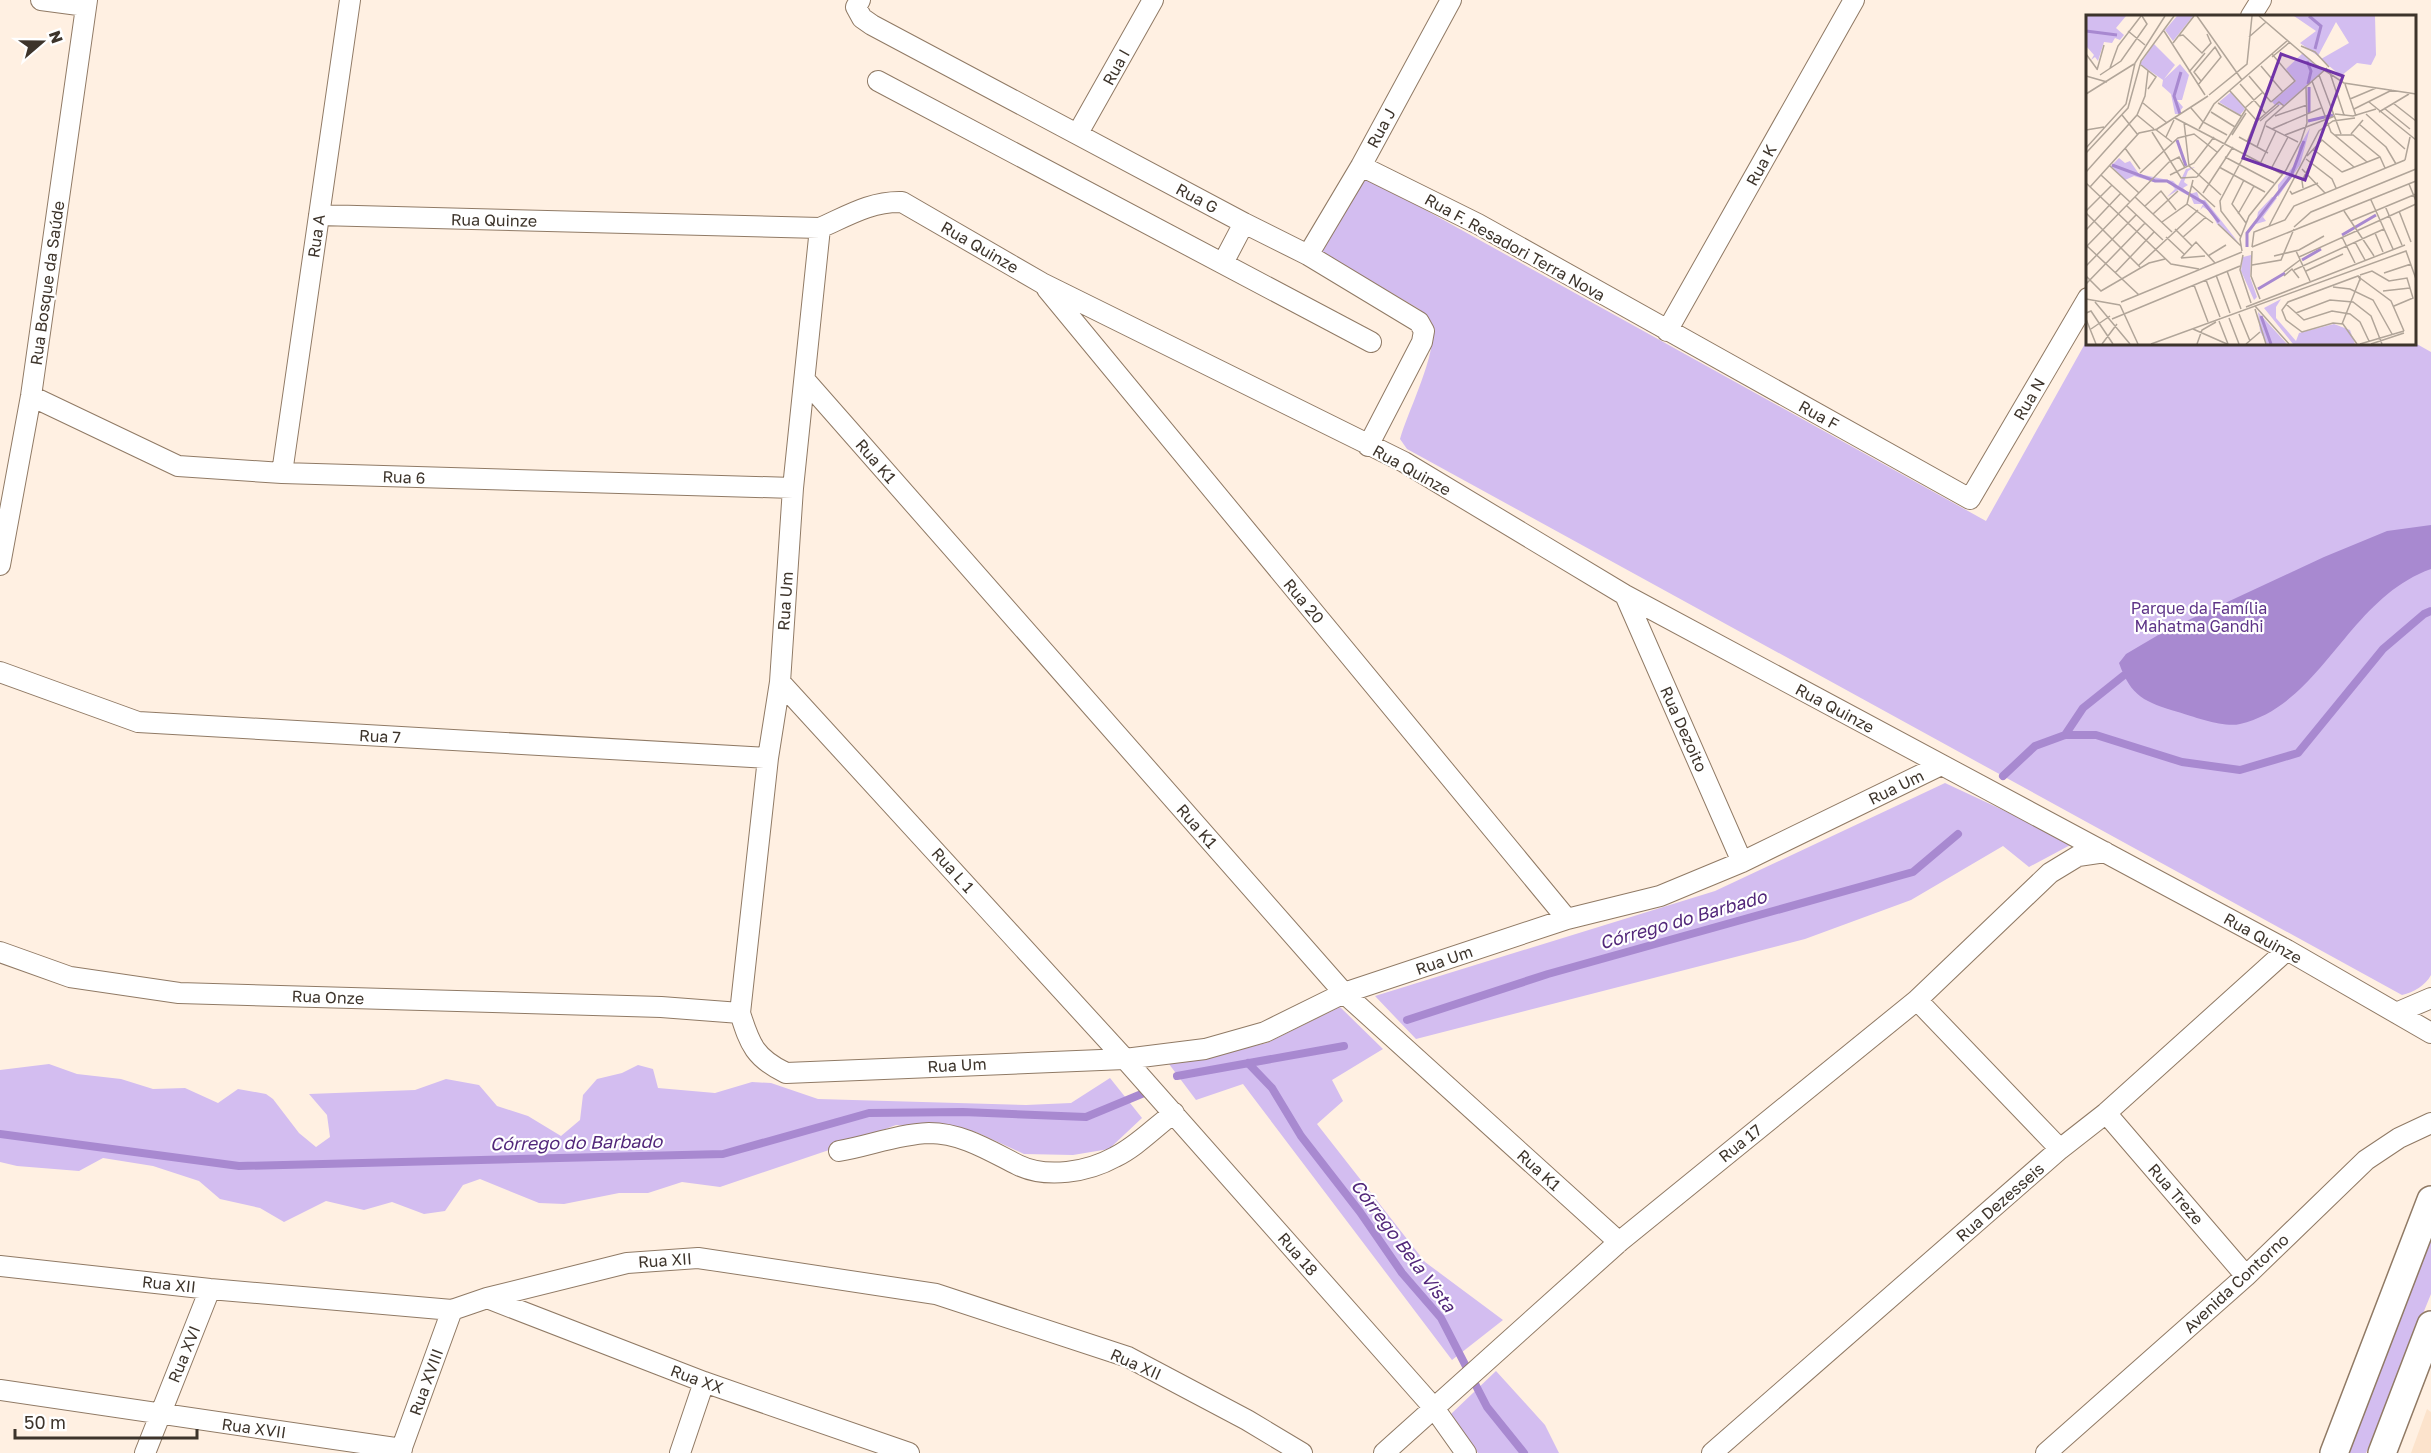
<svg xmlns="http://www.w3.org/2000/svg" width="2431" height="1453" font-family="'Golos Text',sans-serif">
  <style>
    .built { fill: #fce3cc }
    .green { fill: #d3bdf0 }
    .water { fill: #a889d0 }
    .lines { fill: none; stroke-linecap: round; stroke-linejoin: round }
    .stream { stroke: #a889d0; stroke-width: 8 }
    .street-casing { stroke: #907a65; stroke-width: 22 }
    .secondary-casing { stroke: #907a65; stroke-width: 30 }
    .street { stroke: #fff; stroke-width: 20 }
    .secondary { stroke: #fff; stroke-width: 27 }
    .labels { text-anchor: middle; stroke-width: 4.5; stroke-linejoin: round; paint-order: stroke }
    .street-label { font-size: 16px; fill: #3d342b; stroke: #fff }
    .park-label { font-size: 16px; fill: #5e3488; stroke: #fff }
    .water-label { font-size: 18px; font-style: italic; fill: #52277a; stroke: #fff }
    .inset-river { fill: none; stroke: #a889d0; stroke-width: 3 }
    .inset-road { fill: none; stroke: #b1a599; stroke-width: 1.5 }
    .view { fill: #7033a8; fill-opacity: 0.15; stroke: #7033a8; stroke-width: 3 }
    .inset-edge { fill: none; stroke: #3d342b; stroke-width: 3 }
  </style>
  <rect width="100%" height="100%" fill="#fff0e2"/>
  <path class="built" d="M 2427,1409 L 2431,1412 L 2431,1453 L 2411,1453 Z"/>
  <path class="green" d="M 1366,177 L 1986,521 L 2087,340 L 2088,344 L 2415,343 L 2431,352 L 2431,975 C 2425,986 2414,992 2402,995 L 1407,449 L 1400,439 C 1408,411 1437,354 1432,328 C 1430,320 1425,315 1419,309 L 1322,252 Z
    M 1945,783 L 2074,843 L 2029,867 L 2003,846 L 1911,900 L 1805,939 L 1416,1039 L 1375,996 L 1715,891 Z
    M 1340,1007 L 1383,1049 L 1332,1080 L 1343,1101 L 1317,1124 L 1425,1262 L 1503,1320 L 1452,1360 L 1243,1084 L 1196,1100 L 1169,1064 L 1267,1043 Z
    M 49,1064 L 77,1074 L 121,1079 L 153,1089 L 185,1088 L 218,1103 L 238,1089 L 266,1094 L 273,1099 L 299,1133 L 316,1147 L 330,1137 L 327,1115 L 309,1094 L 415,1090 L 446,1079 L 479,1085 L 497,1106 L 528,1116 L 561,1136 L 580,1120 L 583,1095 L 597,1079 L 622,1073 L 638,1065 L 653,1069 L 658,1088 L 715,1093 L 752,1082 L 771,1083 L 818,1099 L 1026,1105 L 1071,1103 L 1110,1078 L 1142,1118 L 1109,1149 L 1073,1155 L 1024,1154 L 976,1132 L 896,1125 L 832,1149 L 720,1187 L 682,1182 L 648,1193 L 619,1193 L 564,1204 L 539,1203 L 480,1179 L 463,1185 L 445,1211 L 424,1214 L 392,1202 L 364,1210 L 326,1201 L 284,1222 L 260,1208 L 220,1199 L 199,1181 L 153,1166 L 103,1158 L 79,1171 L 17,1166 L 0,1162 L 0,1070 Z
    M 2431,1241 L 2431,1294 L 2366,1453 L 2344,1453 Z
    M 1496,1371 L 1545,1425 L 1559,1453 L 1478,1453 L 1451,1414 Z"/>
  <path class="water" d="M 2431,525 L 2431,569 C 2347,599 2323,704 2240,724 C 2225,728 2194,717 2178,712 C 2145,702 2131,697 2119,663 L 2126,654 L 2165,631 L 2324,557 L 2387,531 Z"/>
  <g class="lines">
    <path class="stream" d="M 2065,735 L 2083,708 L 2123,676
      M 2003,776 L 2035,746 L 2065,735 L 2096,735 L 2182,762 L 2240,770 L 2298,753 L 2383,649 L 2424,614 L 2431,611
      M 1407,1020 L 1548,974 L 1913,872 L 1958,834
      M 1248,1063 L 1272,1088 L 1301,1136 L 1360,1212 L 1402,1273 L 1441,1318 L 1487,1407 L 1524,1453
      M 1177,1076 L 1344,1046
      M 0,1134 L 239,1166 L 723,1154 L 869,1113 L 963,1112 L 1086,1117 L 1144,1093"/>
    <g class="street-casing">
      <path id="street" d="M 41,0 L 86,6
        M 860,0 L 856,7 L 862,18 L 872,25 L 1244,223 L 1308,255 L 1419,322 L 1424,331 L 1422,342 L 1368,446
        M 2251,16 L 2261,0
        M 878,81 L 1371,342
        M 1078,133 L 1153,0
        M 1361,166 L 1478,224 L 1970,499 L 2088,298
        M 319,215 L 820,228 C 847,216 871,201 902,202 L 1042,283 L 1404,462 L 1625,595 L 2287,950 L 2431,1033
        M 820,228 L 793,488 L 780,682 L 768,758 L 740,1013 C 750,1045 755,1058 786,1073 L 1125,1059 L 1205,1049 L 1265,1032 L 1344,993 L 1567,919 L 1660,896 L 1742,862 L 1941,765
        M 1308,255 L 1361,166 L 1451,0
        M 1223,263 L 1244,223
        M 1047,289 L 1567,919
        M 1667,331 L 1854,0
        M 805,380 L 1344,993 L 1619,1242
        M 31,396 L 178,466 L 282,473 L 793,488
        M 282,473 L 350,0
        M 0,565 L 31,396 L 87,0
        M 1625,595 L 1742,862
        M 0,672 L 138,722 L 768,758
        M 780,682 L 1125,1059 L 1434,1408 L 1466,1453
        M 0,952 L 70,977 L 179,993 L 661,1007 L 740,1013
        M 1917,1000 L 2060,1149
        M 2396,1013 L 2431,998
        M 2106,1113 L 2246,1276
        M 839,1151 C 869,1146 898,1134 929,1133 C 962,1133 990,1151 1018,1165 C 1047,1179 1088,1172 1115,1157 C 1136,1147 1155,1127 1174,1113
        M 0,1266 L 210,1289 L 452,1310 L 487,1298 L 627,1263 L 698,1258 L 936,1294 L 1128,1357 L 1247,1420 L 1302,1453
        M 487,1298 L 704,1382 L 909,1453
        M 0,1390 L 402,1449
        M 145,1453 L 210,1289
        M 400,1453 L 452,1310
        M 680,1453 L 704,1382
        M 1384,1453 L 1619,1242 L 1917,1000 L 2050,873 L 2078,856 L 2105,852
        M 1712,1453 L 2060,1149 L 2106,1113 L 2287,950
        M 2046,1453 L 2246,1276 L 2366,1160 L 2399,1138 L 2431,1123"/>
    </g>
    <g class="secondary-casing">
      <path id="secondary" d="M 2334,1453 L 2431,1200
        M 2382,1453 L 2431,1325"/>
    </g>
    <use href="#street" class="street"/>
    <use href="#secondary" class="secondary"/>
  </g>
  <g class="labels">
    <g class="street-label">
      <text transform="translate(1116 67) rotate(-61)" y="6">Rua I</text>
      <text transform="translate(1381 128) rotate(-62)" y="6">Rua J</text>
      <text transform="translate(1761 165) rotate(-61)" y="6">Rua K</text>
      <text transform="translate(1197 198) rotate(28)" y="6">Rua G</text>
      <text transform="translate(494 220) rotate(1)" y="6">Rua Quinze</text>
      <text transform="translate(316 236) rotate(-82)" y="6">Rua A</text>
      <text transform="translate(980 247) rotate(30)" y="6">Rua Quinze</text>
      <text transform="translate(1515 247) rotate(29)" y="6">Rua F. Resadori Terra Nova</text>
      <text transform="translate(47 283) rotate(-82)" y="6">Rua Bosque da Saúde</text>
      <text transform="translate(2029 399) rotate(-60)" y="6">Rua N</text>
      <text transform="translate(1819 415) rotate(29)" y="6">Rua F</text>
      <text transform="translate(876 461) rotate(49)" y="6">Rua K1</text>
      <text transform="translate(1412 470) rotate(29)" y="6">Rua Quinze</text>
      <text transform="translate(404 477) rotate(2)" y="6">Rua 6</text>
      <text transform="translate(785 601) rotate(-86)" y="6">Rua Um</text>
      <text transform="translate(1304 601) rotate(50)" y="6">Rua 20</text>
      <text transform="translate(1835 708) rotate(28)" y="6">Rua Quinze</text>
      <text transform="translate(1684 729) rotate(66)" y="6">Rua Dezoito</text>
      <text transform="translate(380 736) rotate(3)" y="6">Rua 7</text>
      <text transform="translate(1896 787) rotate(-26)" y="6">Rua Um</text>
      <text transform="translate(1197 826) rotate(49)" y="6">Rua K1</text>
      <text transform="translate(953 870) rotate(48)" y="6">Rua L 1</text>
      <text transform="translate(2263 938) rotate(29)" y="6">Rua Quinze</text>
      <text transform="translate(1444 960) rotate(-19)" y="6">Rua Um</text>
      <text transform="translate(328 997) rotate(2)" y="6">Rua Onze</text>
      <text transform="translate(957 1065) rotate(-3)" y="6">Rua Um</text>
      <text transform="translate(1740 1143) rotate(-39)" y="6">Rua 17</text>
      <text transform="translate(1539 1170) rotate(42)" y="6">Rua K1</text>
      <text transform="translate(2176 1194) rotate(49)" y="6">Rua Treze</text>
      <text transform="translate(2000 1202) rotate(-41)" y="6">Rua Dezesseis</text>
      <text transform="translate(1298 1254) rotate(49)" y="6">Rua 18</text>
      <text transform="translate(665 1260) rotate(-4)" y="6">Rua XII</text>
      <text transform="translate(2236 1283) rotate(-43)" y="6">Avenida Contorno</text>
      <text transform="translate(169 1284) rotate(6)" y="6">Rua XII</text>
      <text transform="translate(184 1354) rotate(-68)" y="6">Rua XVI</text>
      <text transform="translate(1136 1364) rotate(24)" y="6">Rua XII</text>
      <text transform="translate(697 1379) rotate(20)" y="6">Rua XX</text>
      <text transform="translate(426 1382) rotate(-70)" y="6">Rua XVIII</text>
      <text transform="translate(254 1428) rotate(8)" y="6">Rua XVII</text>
    </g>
    <g class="park-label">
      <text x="2199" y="614">Parque da Família<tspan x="2199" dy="18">Mahatma Gandhi</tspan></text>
    </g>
    <g class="water-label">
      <text transform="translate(1683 920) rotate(-16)" y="6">Córrego do Barbado</text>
      <text transform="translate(576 1143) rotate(-1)" y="6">Córrego do Barbado</text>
      <text transform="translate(1403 1246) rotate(53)" y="6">Córrego Bela Vista</text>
    </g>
  </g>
  <g transform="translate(2086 15)">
    <rect width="330" height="330" fill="#fff0e2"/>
    <path d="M 0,1 L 40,1 L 30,13 L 38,20 L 34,25 L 29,23 L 26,28 L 18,27 L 12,46 L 9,42 L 5,45 L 8,40 L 0,31 ZM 91,1 L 107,1 L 87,26 L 79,15 ZM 208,1 L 289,1 L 290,40 L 285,50 L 271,48 L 255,61 L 235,44 L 263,28 L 250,7 L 232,41 L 214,28 L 230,16 ZM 68,29 L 89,50 L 78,64 L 94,49 L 103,60 L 96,85 L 91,85 L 97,92 L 92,99 L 89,99 L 85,79 L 76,71 L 77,65 L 54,49 ZM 217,38 L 237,56 L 198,90 L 189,90 L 186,87 L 210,66 L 200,54 ZM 145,77 L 159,94 L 154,100 L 133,87 ZM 224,113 L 214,150 L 192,182 L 192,170 L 211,147 L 213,132 ZM 33,143 L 39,148 L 44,146 L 53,159 L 87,166 L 92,171 L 100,154 L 109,152 L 102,156 L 98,167 L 102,170 L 97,173 L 103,179 L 111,177 L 114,185 L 119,185 L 152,227 L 131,209 L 125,197 L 117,192 L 114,195 L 117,189 L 108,189 L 105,182 L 92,175 L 81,182 L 89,174 L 82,166 L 68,167 L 48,161 L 39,165 L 25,151 ZM 186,182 L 191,183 L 177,202 L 180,206 L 170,209 L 172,197 ZM 165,240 L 164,262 L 171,282 L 168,285 L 155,256 L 157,242 ZM 195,284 L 190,292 L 190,303 L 210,326 L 213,318 L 248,309 L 264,315 L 269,329 L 207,329 L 178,293 ZM 172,297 L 201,329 L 181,329 L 174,316 Z" fill="#d3bdf0"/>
    <path class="inset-river" d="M 223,1 L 235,11 L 229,34M 0,16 L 31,20M 221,46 L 225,56 L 222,69M 223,98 L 223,72M 94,99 L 88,81 L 95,57M 222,106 L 247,100M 91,125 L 100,151M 26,150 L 69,166 L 81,166 L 118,188 L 133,207M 256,220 L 290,200M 161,232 L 161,218 L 205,161 L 218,126M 216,245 L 235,234M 172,274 L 199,258M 175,301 L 185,329"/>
    <path class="inset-road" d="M 111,1 L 156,65M 173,1 L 230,50 L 258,68 L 330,79M 42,16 L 59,30M 78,16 L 119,80M 92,21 L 97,20 L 116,38 L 125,28 L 121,19M 163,22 L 180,7M 87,28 L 108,1M 215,31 L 229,37 L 243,52M 0,39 L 11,54M 186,42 L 204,27M 55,50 L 70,62 L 62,74M 175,51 L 197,77M 24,53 L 32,31 L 55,1M 11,55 L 18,30M 243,55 L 258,100M 103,57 L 119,38M 14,60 L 35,46 L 61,9 L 56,1M 233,60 L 255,119M 0,61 L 21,67M 163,61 L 185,87M 226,66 L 245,117 L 281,147M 154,69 L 180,99M 259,69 L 270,101M 112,70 L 135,42 L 129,32 L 108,57 L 115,66M 144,76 L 171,106 L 193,87 L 198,91M 0,79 L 48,49M 123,80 L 161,49 L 166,1M 264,84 L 290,73M 185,87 L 209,66 L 186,39M 283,87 L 330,125M 57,88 L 81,108M 132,88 L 155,101M 307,88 L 330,106M 105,93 L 117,107 L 141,120M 159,93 L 177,77M 298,93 L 324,114M 268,94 L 306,75M 125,97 L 149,112M 293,97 L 323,79M 249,99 L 267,101 L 290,94M 280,99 L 319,134M 36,100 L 52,120M 51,100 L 68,114M 189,101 L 221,90M 89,103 L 196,159M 174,106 L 193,90M 98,107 L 103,151 L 135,180M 273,109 L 300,132 L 310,149M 180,111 L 212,127M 69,114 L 86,127M 71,114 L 122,81M 113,114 L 128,89 L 202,25M 186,114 L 235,93M 0,115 L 18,112M 66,117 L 95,163 L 111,162M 265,119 L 277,105M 146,120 L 160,98M 199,120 L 249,101M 249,120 L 267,120 L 294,142 L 299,153M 80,122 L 88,105M 153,122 L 182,138M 161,127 L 170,105M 171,132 L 180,107 L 241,53M 0,133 L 40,89 L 49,48 L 79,1M 39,133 L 54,154M 227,134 L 256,157M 0,138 L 42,93 L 55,46 L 88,1M 221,141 L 236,125 L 268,152M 139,142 L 188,168M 220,144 L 246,164 L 250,173M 319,145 L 324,122M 175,147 L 190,116M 24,151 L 53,178M 133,152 L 179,177M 185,154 L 202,122M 216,154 L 239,178M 0,157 L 51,100 L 59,81 L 62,56M 256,157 L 294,142M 54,158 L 92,123 L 108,119 L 131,137M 15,160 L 44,187M 84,160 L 108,148 L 128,122M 111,162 L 139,128 L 160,94M 158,165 L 146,189 L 160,208M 0,168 L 85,249 L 113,254M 323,169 L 330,186M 106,171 L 129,192M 4,172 L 53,118 L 72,114M 217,173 L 216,166 L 225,148M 204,176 L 206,179 L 232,168M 117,178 L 147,132M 49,182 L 86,217M 285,185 L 307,234M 101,189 L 127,208M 41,191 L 77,225M 59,191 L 75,176 L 90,195M 299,191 L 316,230M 0,196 L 26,170M 258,196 L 288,241M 313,196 L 325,227M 0,198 L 54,252M 67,199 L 92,176M 152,199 L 168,171M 265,206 L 330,179M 76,207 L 101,189 L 107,165M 132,209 L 155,231M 183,211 L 233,116 L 247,106 L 269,103M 208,212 L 225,197 L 330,154M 89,214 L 106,231M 0,215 L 35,178M 289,218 L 297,237M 80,222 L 98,239M 97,222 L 120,202M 155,222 L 135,196 L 134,186 L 159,139M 256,222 L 269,248M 269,227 L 279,245M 1,231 L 53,280M 0,232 L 83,147 L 93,142 L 99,153M 166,232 L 168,217 L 199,205 L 208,191 L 319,145M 166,232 L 330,166M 156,236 L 154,224 L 163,201 L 200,155 L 215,126 L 221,108 L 220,72M 166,236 L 165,261 L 174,284M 210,236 L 224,266M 157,240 L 154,255 L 165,288M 122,241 L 140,230M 188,241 L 213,235 L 238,221M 213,242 L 330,189M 95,243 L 110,227 L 129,248M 95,243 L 119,241M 53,250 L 112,195M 166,250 L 195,245 L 208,214M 0,251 L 50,200M 208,255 L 298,214M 141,256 L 155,294M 220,256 L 257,239M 198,257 L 214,245M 29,258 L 68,217M 298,258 L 325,249M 130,260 L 144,298M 274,260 L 286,256 L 303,266 L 321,263 L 327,283 L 308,291M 0,261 L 15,276 L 63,248 L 79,244M 198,261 L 206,254 L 213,263M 274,263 L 305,286 L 318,316M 120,265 L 134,302M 0,269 L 59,208M 108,270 L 122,307M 247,272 L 264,274 L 287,285 L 306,319M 297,276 L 324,273M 0,284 L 34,290M 9,287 L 44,329M 35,287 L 156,237M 200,289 L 218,305 L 246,296 L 264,299 L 274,307 L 283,326M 34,290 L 52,329M 169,291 L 203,329M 160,292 L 319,230M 169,294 L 180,329M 0,298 L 5,296 L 27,329M 210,298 L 244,285 L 267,287 L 285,301 L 296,329M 153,299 L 164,326M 143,303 L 153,329M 0,304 L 10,329M 26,304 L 154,251M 133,306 L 142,329M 256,309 L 274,264M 5,314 L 24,301M 107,314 L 141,329M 16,329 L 31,309M 65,329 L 320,236 L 330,264M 111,329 L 116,315 L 130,307M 160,329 L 174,317M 271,329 L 257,309 L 247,308 L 216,317 L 200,305 L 196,295 L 202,287 L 272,261 L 274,264 L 274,262 L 272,261M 274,329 L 318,316M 285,329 L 318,318"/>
    <path class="view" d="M 195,39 L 257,61 L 219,165 L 157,143 Z"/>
    <rect width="330" height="330" class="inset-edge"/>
  </g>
  <g transform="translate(42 42) rotate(70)" stroke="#ffffff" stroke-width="4.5" paint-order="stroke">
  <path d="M0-4.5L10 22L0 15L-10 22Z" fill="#3d342b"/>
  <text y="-9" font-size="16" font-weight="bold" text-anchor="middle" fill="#3d342b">N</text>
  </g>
  <path d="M15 1429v9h182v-9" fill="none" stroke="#3d342b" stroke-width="3"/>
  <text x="24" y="1429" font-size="18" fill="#3d342b" stroke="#ffffff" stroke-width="4.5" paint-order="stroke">50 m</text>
</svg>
